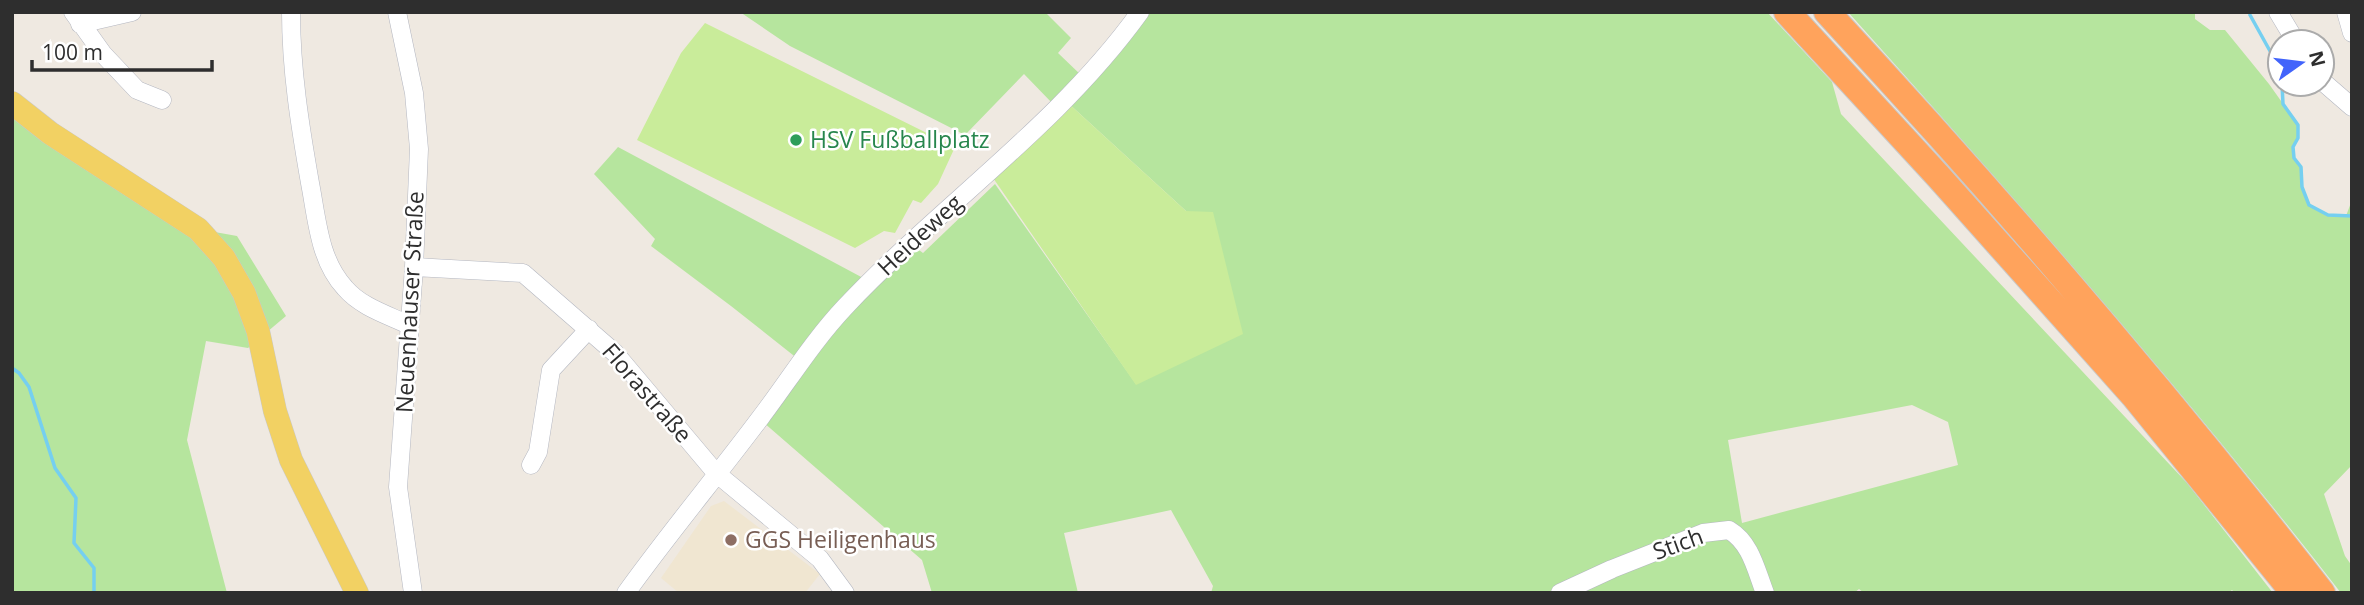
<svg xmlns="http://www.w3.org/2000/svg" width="2364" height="605" font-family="'Open Sans',sans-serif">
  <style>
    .education { fill: #f0e6d1 }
    .green { fill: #b6e59e; fill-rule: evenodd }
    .pitch { fill: #c9ec9a }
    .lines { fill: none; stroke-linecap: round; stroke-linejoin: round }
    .stream { stroke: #75cff0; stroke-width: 3.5 }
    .minor-casing { stroke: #b4b7c1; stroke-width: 19 }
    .major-casing { stroke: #c9c9c9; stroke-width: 24 }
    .highway-casing { stroke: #c9c9c9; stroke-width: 28 }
    .minor { stroke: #fff; stroke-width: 18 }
    .major { stroke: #f2d163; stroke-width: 23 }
    .highway { stroke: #ffa35c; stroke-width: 26 }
    .leisure-dot { fill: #2e9e5b; stroke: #fff; stroke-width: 2.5 }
    .education-dot { fill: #8d6e63; stroke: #fff; stroke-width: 2.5 }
    .labels { text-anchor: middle; stroke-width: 5; stroke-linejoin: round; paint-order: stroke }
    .leisure-label { font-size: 23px; fill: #27864d; stroke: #fff; text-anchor: start }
    .street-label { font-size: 23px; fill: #2e2e2e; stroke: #fff }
    .education-label { font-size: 23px; fill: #785e54; stroke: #fff; text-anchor: start }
  </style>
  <rect width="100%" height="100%" fill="#efe9e1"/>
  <path class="education" d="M 724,501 L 820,574 L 805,593 L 679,593 L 661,578 L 711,506 Z"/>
  <path class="green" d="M 740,12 L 1045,12 L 1071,38 L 1058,53 L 1082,76 L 1053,104 L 1024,74 L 965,135 L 790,46 Z
    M 1146,12 L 1767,12 L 1832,82 L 1841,114 L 2187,483 L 2273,593 L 2235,593 L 2232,590 L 2228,593 L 1864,593 L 1859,589 L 1854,593 L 1211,593 L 1213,586 L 1171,510 L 1064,533 L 1078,593 L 932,593 L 922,560 L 763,422 L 869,289 L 915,247 L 923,253 L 995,184 L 1136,384 L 1186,211 L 1068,103 ZM 1912,405 L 1948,422 L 1958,465 L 1742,523 L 1728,440 Z
    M 1848,12 L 2195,12 L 2195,19 L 2210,30 L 2225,30 L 2269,84 L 2298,125 L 2298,138 L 2293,147 L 2294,158 L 2301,167 L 2302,187 L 2309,204 L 2328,215 L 2346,216 L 2352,200 L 2352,465 L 2324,494 L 2345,556 L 2352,566 L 2352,593 L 2341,593 C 2185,393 2018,201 1848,12 Z
    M 12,103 L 198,229 L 237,236 L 286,316 L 248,348 L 206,341 L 187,440 L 227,593 L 12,593 Z
    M 618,147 L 865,279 L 798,359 L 731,306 L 651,246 L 655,239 L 594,174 Z"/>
  <path class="pitch" d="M 705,23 L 955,147 L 938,184 L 921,203 L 913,200 L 895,233 L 884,231 L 855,248 L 637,140 L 681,53 Z
    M 1068,103 L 1186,211 L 1213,212 L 1243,334 L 1136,385 L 991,175 Z"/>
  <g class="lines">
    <path class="stream" d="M 2250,15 L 2280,69
      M 2282,84 L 2283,104 L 2298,125 L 2298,138 L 2293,147 L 2294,158 L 2301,167 L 2302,187 L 2309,205 L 2328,215 L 2352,216
      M 12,368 L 19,373 L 29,387 L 55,468 L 76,498 L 74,543 L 94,568 L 94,593"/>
    <g class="minor-casing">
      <path id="minor" d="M 73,12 L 103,54 L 137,90 L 162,100
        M 291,12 C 291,70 300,126 310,183 C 317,219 319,260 345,288 C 361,307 388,315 409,325
        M 397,12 L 414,93 L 419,149 L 414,267 L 398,487 L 413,593
        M 2278,12 L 2296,42
        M 2346,12 L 2352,33
        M 80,24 L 132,12
        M 2322,81 L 2352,107
        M 414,267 L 523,273 L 615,353 L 716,473 L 820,559 L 845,593
        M 531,465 L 538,452 L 551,370 L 589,329
        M 626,593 C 669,533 717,476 761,417 C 789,380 813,341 845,307 C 940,206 1058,126 1140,12
        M 1560,593 L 1612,569 L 1703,533 L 1729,530 C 1751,543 1756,570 1765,593"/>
    </g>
    <g class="major-casing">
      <path id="major" d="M 12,103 L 50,133 L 198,229 L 224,258 L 244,293 L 258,331 L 275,411 L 291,460 L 357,593"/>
    </g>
    <g class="highway-casing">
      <path id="highway" d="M 1787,12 L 1938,176 L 2134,396 L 2294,593
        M 1827,12 C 2000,199 2166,392 2322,593"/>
    </g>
    <use href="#minor" class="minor"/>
    <use href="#major" class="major"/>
    <use href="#highway" class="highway"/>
  </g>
  <circle class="leisure-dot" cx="796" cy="140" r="7"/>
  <circle class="education-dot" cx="731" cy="540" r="7"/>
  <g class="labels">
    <g class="leisure-label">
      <text x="810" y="148">HSV Fußballplatz</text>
    </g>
    <g class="street-label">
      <text transform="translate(920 235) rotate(-43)" y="8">Heideweg</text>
      <text transform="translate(410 302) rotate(-87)" y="8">Neuenhauser Straße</text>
      <text transform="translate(647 393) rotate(49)" y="8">Florastraße</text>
      <text transform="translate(1678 544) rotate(-20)" y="8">Stich</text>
    </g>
    <g class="education-label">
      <text x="745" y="548">GGS Heiligenhaus</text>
    </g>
  </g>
  <rect width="2364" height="605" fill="none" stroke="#2e2e2e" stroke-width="28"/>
  <g transform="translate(2301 63) rotate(76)"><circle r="33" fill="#ffffff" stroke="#ababab" stroke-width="2"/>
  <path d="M0-5L12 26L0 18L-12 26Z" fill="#4264fb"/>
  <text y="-10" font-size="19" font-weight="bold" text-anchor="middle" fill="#2e2e2e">N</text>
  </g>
  <path d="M32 60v10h180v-10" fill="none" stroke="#2e2e2e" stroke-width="3.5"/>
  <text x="42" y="60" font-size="21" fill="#2e2e2e" stroke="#ffffff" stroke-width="5" paint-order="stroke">100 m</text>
</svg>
